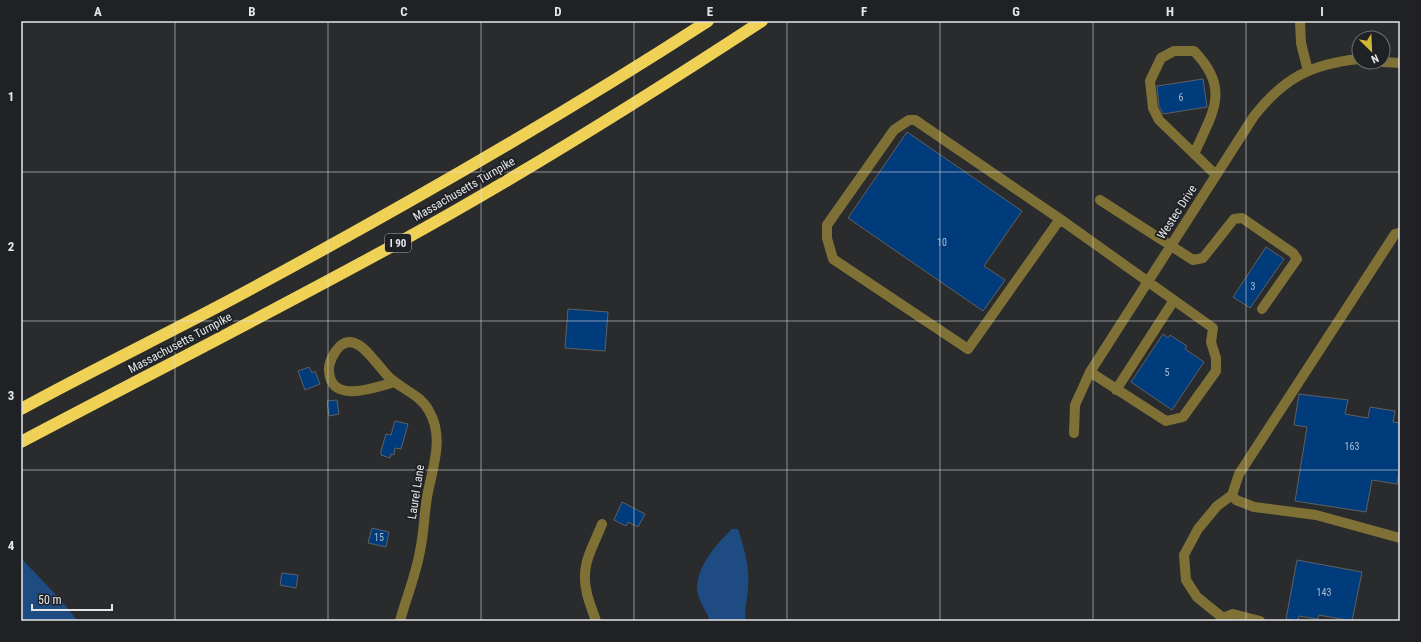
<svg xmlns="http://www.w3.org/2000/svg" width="1421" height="642" font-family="'Roboto Condensed',sans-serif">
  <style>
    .green { fill: #1d4b82 }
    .building { fill: #003c7b; stroke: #5e6063 }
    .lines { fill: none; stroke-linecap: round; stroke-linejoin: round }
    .minor { stroke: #7f7135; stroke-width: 10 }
    .highway { stroke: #efd255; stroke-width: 12 }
    .grid { fill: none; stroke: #e5e6e8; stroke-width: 1; stroke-opacity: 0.55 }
    .labels { text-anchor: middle; stroke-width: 4; stroke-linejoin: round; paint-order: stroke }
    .number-label { font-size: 10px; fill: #acbccd }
    .shield { fill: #1f2124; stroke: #aaabad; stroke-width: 1 }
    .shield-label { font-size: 11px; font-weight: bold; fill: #e5e6e8 }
    .street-label { font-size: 12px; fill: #e5e6e8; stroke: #1f2124 }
    .neatline { fill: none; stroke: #e5e6e8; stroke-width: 1.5 }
    .grid-label { font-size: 13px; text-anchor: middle; font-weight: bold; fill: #e5e6e8 }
  </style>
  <rect width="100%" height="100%" fill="#292b2d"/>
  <path class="green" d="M 732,529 L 738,529 C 744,548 750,567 748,587 C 748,601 744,605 746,621 L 707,621 L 709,618 C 705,610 697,597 697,589 C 697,566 716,544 732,529 Z
    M 21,558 L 59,598 L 78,621 L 21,621 Z"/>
  <path class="building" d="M 1203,79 L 1207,107 L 1163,114 L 1159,106 L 1157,86 Z
    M 907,132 L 1022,211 L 984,266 L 1005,280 L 983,311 L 848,218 Z
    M 1266,247 L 1284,259 L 1250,308 L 1233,297 Z
    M 568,309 L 608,312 L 605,351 L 565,348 Z
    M 1163,334 L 1168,338 L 1170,335 L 1187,346 L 1185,349 L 1204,362 L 1172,410 L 1131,382 Z
    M 309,367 L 312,373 L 315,371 L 320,384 L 305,390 L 298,371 Z
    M 1299,394 L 1348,400 L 1345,414 L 1368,418 L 1370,407 L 1395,411 L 1393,422 L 1400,423 L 1400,465 L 1397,484 L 1372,480 L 1366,512 L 1295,501 L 1307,427 L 1294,425 Z
    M 337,400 L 339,414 L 329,416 L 327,401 Z
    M 395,421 L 408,424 L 401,449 L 395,448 L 394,455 L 391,454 L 390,458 L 381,455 L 381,451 L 386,434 L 391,435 Z
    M 622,502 L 645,514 L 638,527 L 628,522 L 626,526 L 614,520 Z
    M 372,528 L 389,532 L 386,547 L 368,543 Z
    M 1297,560 L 1362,572 L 1352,621 L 1319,615 L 1318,619 L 1299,616 L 1298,621 L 1286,619 Z
    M 282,573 L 298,575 L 296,588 L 280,585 Z"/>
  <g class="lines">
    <path class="minor" d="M 1300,21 L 1301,43 L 1308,71
      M 1383,62 L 1400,63
      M 1194,154 C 1213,112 1231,89 1194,51 L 1174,51 L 1161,58 L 1150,81 L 1153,108 L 1159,120 L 1216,175
      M 1100,200 L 1193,260 L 1203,258 L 1234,219 L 1242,218 L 1293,253 L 1297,259 L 1262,309
      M 1060,219 L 968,349 L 833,259 L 827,238 L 827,225 L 894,130 L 909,120 L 915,120 L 1060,219 L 1213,328 L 1211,342 L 1216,358 L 1216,371 L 1183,417 L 1166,421 L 1090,372
      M 1400,233 L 1395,234 L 1239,474 L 1232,495 L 1236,500 L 1254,507 L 1316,515 L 1400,538
      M 395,382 C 376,387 331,405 329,371 C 328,363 334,352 340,346 C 353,335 366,350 374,360 C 380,366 384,373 390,378 C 403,390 421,395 429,411 C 445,438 432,469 427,497 C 424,515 424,533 420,551 C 416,575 406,598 400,621
      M 1116,390 L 1174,300
      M 1074,433 L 1075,405 L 1090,372 L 1254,116 C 1284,78 1311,64 1359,59
      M 1223,618 L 1197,597 L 1186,580 L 1184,555 L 1198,529 L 1217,506 L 1232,495
      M 596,621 C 591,606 584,591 585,575 C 585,558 596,540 602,524
      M 1222,621 L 1223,618 L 1233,614 L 1260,621"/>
    <path class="highway" d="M 21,409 C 92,370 165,335 236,297 C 396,211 555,120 708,21
      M 21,442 C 146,376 272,312 396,244 C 522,175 643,99 762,21"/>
  </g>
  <path class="grid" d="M 175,21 L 175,621M 328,21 L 328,621M 481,21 L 481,621M 634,21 L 634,621M 787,21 L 787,621M 940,21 L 940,621M 1093,21 L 1093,621M 1246,21 L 1246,621M 21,172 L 1400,172M 21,321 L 1400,321M 21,470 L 1400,470"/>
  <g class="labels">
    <g class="number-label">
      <text x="1181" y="101">6</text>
      <text x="942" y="246">10</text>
      <text x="1253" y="290">3</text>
      <text x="1167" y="376">5</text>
      <text x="1352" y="450">163</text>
      <text x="379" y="541">15</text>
      <text x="1324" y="596">143</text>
    </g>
    <rect class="shield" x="385" y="234" width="26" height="18" rx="3"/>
    <g class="shield-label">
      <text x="398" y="247">I 90</text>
    </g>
    <g class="street-label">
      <text transform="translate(464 189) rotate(-30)" y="4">Massachusetts Turnpike</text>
      <text transform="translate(1177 212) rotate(-57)" y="4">Westec Drive</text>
      <text transform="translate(180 343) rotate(-28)" y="4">Massachusetts Turnpike</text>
      <text transform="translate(416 492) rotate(-81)" y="4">Laurel Lane</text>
    </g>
  </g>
  <rect width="1421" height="642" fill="none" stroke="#1f2124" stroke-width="44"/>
  <g transform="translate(1371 50) rotate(156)"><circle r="19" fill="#1f2124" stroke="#6e7072"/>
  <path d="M0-3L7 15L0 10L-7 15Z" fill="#d3b635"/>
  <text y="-6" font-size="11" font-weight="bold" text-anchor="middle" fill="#e5e6e8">N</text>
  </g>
  <path d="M32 604v6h80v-6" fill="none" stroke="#e5e6e8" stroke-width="2"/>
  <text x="38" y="604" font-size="12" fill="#e5e6e8" stroke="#1f2124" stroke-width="3" paint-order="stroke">50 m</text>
  <rect x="22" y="22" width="1377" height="598" class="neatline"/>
  <g class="grid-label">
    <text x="98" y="16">A</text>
    <text x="252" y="16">B</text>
    <text x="404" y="16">C</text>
    <text x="558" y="16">D</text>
    <text x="710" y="16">E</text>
    <text x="864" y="16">F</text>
    <text x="1016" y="16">G</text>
    <text x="1170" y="16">H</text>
    <text x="1322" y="16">I</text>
    <text x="11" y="101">1</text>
    <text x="11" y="251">2</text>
    <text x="11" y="400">3</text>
    <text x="11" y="550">4</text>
  </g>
</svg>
